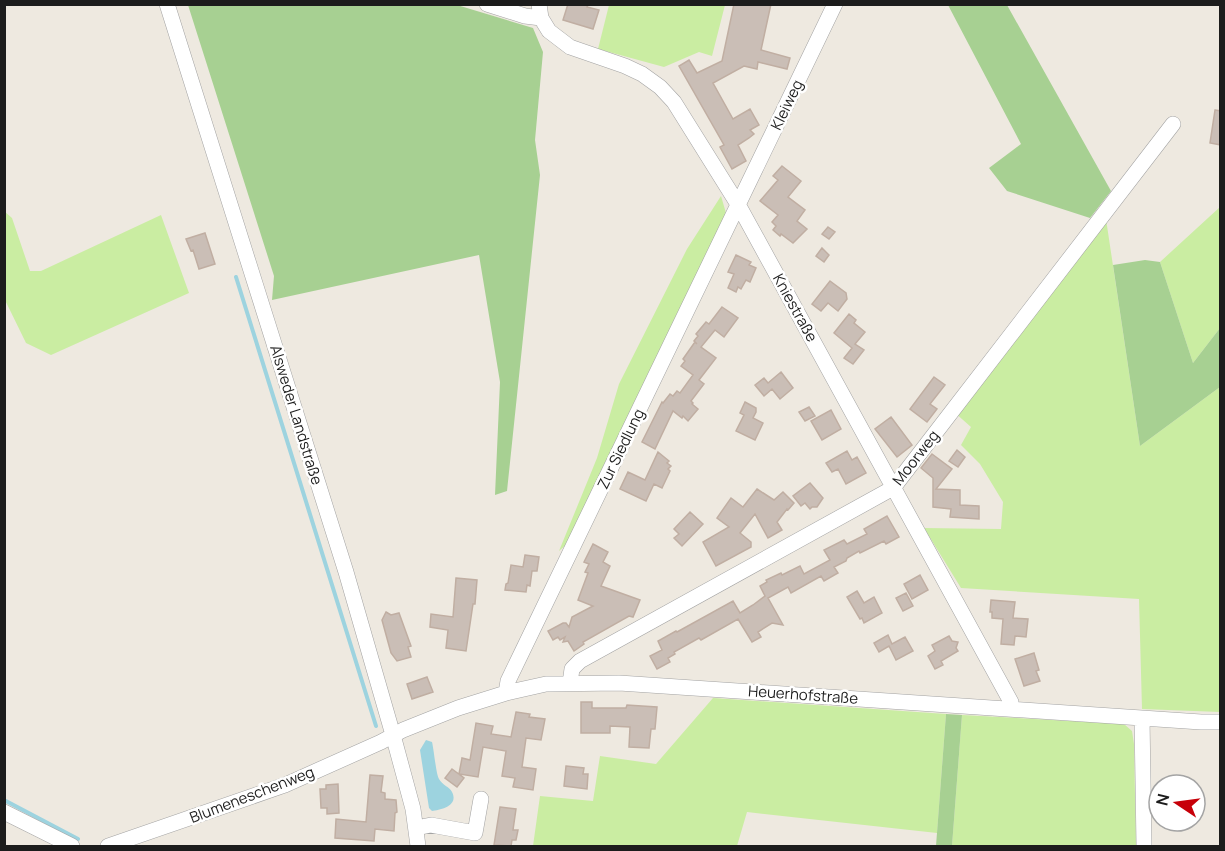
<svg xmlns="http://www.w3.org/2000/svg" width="1225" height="851" font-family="Manrope,sans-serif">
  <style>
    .grass { fill: #caeda2 }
    .forest { fill: #a7d092 }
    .water { fill: #9dd3df }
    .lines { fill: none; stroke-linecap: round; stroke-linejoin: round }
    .stream { stroke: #9dd3df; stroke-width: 4 }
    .building { fill: #cabeb6; stroke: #c0aea2; stroke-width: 1.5 }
    .minor-casing { stroke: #a3a3a3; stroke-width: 16 }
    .minor { stroke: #fff; stroke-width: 15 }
    .labels { text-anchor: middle; stroke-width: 5; stroke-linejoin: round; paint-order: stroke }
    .street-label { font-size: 15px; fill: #1c1c1c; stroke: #fff }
  </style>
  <rect width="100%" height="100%" fill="#eee9e0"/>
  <path class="grass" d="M 609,5 L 725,5 L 712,56 L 699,52 L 664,67 L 598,49 Z
    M 721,196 L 726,213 L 567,544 L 559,551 L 597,458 L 619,384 L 687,249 Z
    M 1220,207 L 1220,328 L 1193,363 L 1160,262 Z
    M 4,211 L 12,218 L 30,271 L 41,271 L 161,215 L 189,293 L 51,355 L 26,343 L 5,300 Z
    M 1106,219 L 1140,446 L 1220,387 L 1220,712 L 1142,709 L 1139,599 L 961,588 L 924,528 L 1001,529 L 1003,502 L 980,464 L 961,445 L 971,427 L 954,412 Z
    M 713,698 L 946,714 L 937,833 L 747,812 L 737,846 L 533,846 L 540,796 L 593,801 L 600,756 L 656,764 Z
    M 962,715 L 1124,724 L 1132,731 L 1134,744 L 1136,846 L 952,846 Z"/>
  <path class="forest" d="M 188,5 L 457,5 L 533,28 L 543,52 L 535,140 L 540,175 L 507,491 L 495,495 L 500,382 L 479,255 L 272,300 L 274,276 Z
    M 948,5 L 1007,5 L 1111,191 L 1090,218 L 1007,191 L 989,168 L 1021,144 Z
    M 1145,260 L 1160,262 L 1193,363 L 1220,328 L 1220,387 L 1140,446 L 1113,265 Z
    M 946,714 L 962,715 L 952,846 L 936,846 Z"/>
  <path class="water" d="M 426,740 L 432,742 C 434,750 436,774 439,779 C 442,785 450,787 452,792 C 459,806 441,810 432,811 L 429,808 L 420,750 Z"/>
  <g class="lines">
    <path class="stream" d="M 236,277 L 376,726
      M 4,800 L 78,839"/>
  </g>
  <path class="building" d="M 568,4 L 588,4 L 587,7 L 599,10 L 593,29 L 563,20 Z
    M 734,4 L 771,4 L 761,50 L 790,58 L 787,69 L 758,62 L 757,69 L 744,66 L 713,83 L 733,119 L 750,109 L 759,125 L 750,130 L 754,134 L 749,138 L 738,145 L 746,161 L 732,169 L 720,147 L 724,145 L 679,66 L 689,60 L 697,73 L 722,61 Z
    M 1215,110 L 1221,111 L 1221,145 L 1210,143 Z
    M 782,166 L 801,181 L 788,197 L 805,210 L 797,221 L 807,229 L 793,243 L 781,234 L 780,236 L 773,230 L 776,226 L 772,222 L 778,215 L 760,201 L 778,180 L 773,176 Z
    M 828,227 L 835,232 L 829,239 L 822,234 Z
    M 205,233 L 215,264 L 199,269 L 193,250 L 191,251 L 186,239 Z
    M 822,248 L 829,255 L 824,262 L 816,256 Z
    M 736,255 L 751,262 L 749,265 L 756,268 L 750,282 L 746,280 L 741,289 L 738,287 L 736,292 L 728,288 L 734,274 L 728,272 Z
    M 830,281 L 846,293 L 847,299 L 838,311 L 828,303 L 821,311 L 812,304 Z
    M 722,307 L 738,318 L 724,337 L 715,330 L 701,347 L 716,358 L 699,380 L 704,384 L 691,401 L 693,403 L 692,404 L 698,409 L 688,421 L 683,416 L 682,418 L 673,411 L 655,449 L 642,442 L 662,402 L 663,403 L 670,394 L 673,396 L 677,391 L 680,393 L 693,375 L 681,366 L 685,361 L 683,359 L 695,342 L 697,344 L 694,341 L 698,336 L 696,334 L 706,322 L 709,324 Z
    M 849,314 L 856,320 L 854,323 L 865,332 L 855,344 L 864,350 L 853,364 L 844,358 L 852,348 L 834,333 Z
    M 781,372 L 793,388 L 780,399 L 772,389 L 764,396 L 755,385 L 764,378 L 768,383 Z
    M 934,377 L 945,385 L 930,404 L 937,409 L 927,422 L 910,409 Z
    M 745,402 L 756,408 L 756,412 L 753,418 L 763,423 L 755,440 L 736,431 L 744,415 L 740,413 Z
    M 809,407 L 815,416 L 805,421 L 799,412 Z
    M 831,410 L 841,429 L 822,440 L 811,421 Z
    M 891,417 L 912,445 L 897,457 L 875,429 Z
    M 957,450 L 965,457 L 958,467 L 949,461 Z
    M 847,451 L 852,460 L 857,457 L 866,473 L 846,484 L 838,469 L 832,472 L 826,463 Z
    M 658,452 L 669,461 L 667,463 L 671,466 L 668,469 L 670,471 L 662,488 L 654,484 L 646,501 L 620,489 L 628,472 L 645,480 Z
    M 932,454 L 952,469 L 936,489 L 960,490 L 960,505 L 979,506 L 979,519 L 950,517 L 951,509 L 933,507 L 933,478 L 921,468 Z
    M 810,483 L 823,498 L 817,507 L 812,507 L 810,509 L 805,503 L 801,506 L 793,496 Z
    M 757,489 L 774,500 L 783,492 L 794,503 L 788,510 L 787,509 L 777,522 L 782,530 L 768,538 L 755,514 L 740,533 L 751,542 L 751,547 L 716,566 L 703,542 L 729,527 L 717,518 L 731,498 L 743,507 Z
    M 690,512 L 703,524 L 682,546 L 674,538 L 679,534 L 674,529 Z
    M 887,516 L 899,537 L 886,544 L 884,541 L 860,553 L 859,551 L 847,558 L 846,561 L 834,567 L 838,573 L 824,581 L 821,576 L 791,593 L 788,587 L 768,598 L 783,625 L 772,623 L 758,632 L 761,637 L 752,642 L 738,619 L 701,640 L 699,638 L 674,652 L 675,654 L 668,658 L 670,662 L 657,669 L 650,656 L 662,650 L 658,641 L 676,631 L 677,632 L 733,601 L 740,613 L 753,605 L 765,596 L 760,586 L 767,582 L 766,580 L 781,573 L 782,575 L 800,566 L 804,574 L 830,560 L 824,550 L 844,540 L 847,544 L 867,534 L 864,529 Z
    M 593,544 L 608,552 L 603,562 L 610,566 L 601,586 L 640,600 L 633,617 L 629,616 L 583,642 L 584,644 L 574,651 L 568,641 L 563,642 L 565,637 L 560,640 L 558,637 L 553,640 L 548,631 L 563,623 L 566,623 L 569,627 L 572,617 L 593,606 L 578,600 L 588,573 L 585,572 L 589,564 L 584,562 Z
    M 525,555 L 539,557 L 537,571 L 532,571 L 530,586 L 527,585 L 526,592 L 505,590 L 506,584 L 508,583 L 511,565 L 523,567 Z
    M 920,575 L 928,590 L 912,599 L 904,584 Z
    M 456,578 L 477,580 L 475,604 L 473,604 L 466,651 L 446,648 L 448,630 L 430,627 L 431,614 L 453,617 Z
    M 857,591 L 864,603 L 874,597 L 882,613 L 864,623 L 862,618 L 860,619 L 847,597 Z
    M 906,593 L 913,606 L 903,611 L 896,598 Z
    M 991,600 L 1015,602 L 1013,618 L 1028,619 L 1026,637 L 1015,636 L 1014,645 L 1001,644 L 1003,619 L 992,618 L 992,612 L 990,612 Z
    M 386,612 L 391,615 L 399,613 L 411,646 L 408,647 L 411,657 L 397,661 L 391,653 L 382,620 Z
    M 888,635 L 892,644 L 905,637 L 913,651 L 896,660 L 889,646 L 879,652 L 874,643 Z
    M 949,636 L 952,641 L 958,642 L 956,648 L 958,651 L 941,661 L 943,665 L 935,669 L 928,656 L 935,651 L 932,645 Z
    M 1034,653 L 1039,670 L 1036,671 L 1040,681 L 1024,686 L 1015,659 Z
    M 427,677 L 433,692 L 412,699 L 407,684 Z
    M 581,702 L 592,702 L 592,708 L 626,708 L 627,705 L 657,707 L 655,729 L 651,729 L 649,748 L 629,747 L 630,727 L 610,726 L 610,733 L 581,733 Z
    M 516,712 L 530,714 L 529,717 L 545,719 L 541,740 L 526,738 L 522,767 L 536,769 L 533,790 L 513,787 L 515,778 L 502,776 L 506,751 L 483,747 L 478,777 L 459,774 L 462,758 L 470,760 L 476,723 L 493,726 L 491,734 L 511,737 Z
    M 566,766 L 584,768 L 583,774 L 588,774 L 587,789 L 564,786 Z
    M 452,769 L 464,778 L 457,787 L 445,778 Z
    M 370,775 L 383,776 L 381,792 L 385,793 L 385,799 L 396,800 L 397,812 L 395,813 L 394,831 L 375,829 L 374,841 L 335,838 L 336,819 L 366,822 Z
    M 338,784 L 339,813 L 327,814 L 327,808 L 321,808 L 320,789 L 326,789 L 326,785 Z
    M 500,807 L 516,809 L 513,830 L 518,830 L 516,840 L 512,840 L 511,846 L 494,845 Z"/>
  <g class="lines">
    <g class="minor-casing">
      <path id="minor" d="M 167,4 L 346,572 L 393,735 L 413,809 L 418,846
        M 487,4 L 525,16 L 541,18
        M 539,4 L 541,18 L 549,31 L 570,47 L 625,66 L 642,74 L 660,87 L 674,102 L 739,206 L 1011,702 L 1010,709
        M 570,683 L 572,669 L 580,661 L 893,488 L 1173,124
        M 506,693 L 508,681 L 835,4
        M 1142,718 L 1144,846
        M 4,812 L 72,846
        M 416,828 L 431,825 L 475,833 L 481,799
        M 108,846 L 285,785 L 381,742 L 403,730 L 458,708 L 506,693 L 546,684 L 619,683 L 1201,722 L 1220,722"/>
    </g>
    <use href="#minor" class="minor"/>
  </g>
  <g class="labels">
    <g class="street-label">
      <text transform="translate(787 105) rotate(-64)" y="5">Kleiweg</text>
      <text transform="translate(795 308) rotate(61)" y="5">Kniestraße</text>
      <text transform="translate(296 415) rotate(73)" y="5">Alsweder Landstraße</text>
      <text transform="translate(621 449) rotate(-64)" y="5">Zur Siedlung</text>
      <text transform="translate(916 458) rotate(-52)" y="5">Moorweg</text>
      <text transform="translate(803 695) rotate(4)" y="5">Heuerhofstraße</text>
      <text transform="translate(252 795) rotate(-21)" y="5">Blumeneschenweg</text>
    </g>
  </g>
  <rect width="1225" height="851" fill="none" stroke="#1c1c1c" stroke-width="12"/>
  <g transform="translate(1177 803) rotate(283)"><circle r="28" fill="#ffffff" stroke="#a4a4a4" stroke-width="1.5"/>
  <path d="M0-4.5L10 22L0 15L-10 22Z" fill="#c70009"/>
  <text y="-9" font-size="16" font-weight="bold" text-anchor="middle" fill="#1c1c1c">N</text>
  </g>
</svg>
